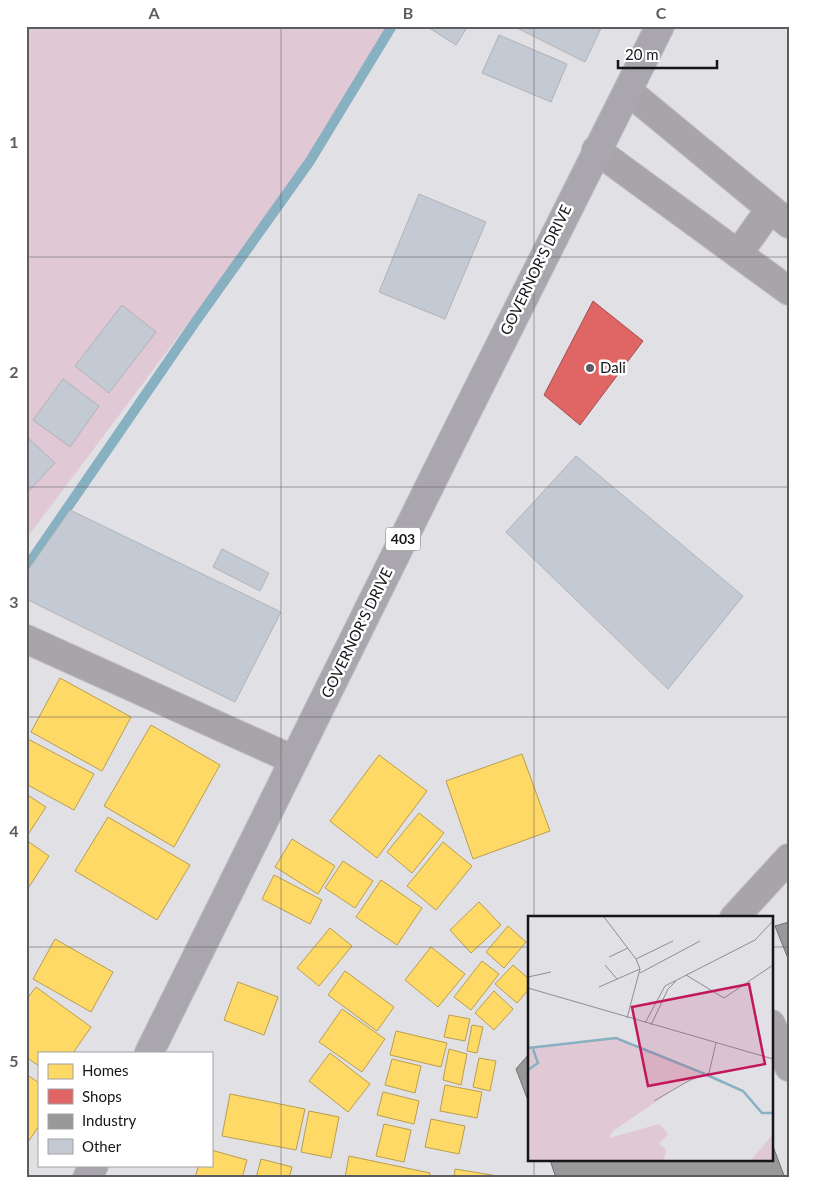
<svg xmlns="http://www.w3.org/2000/svg" width="815" height="1204" font-family="Lato,sans-serif">
  <style>
    .green { fill: #e0c9d4 }
    .homes { fill: #ffd966; stroke: #b99e4f }
    .shops { fill: #e06666; stroke: #a34e4f }
    .industry { fill: #999; stroke: #727172 }
    .lines { fill: none; stroke-linecap: round; stroke-linejoin: round }
    .stream { stroke: #87b0c1; stroke-width: 10 }
    .building { fill: #c4cad4; stroke: #b1b2b5 }
    .minor-casing { stroke: #bcbcbf; stroke-width: 30 }
    .major-casing { stroke: #bcbcbf; stroke-width: 30 }
    .minor { stroke: #a9a4aa; stroke-width: 28 }
    .major { stroke: #aaa6ae; stroke-width: 28 }
    .grid { fill: none; stroke: #5d5c60; stroke-width: 1; stroke-opacity: 0.55 }
    .poi-dot { fill: #5d5c60; stroke: #fff; stroke-width: 2 }
    .labels { text-anchor: middle; stroke-width: 5; stroke-linejoin: round; paint-order: stroke }
    .shield { fill: #fff; stroke: #5c5b5d; stroke-width: 1 }
    .shield-label { font-size: 14px; font-weight: bold; fill: #161518 }
    .street-label { font-size: 15px; fill: #161518; stroke: #fff }
    .poi-label { font-size: 15px; fill: #161518; stroke: #fff; text-anchor: start }
    .inset-river { fill: none; stroke: #87b0c1; stroke-width: 2.5 }
    .inset-road { fill: none; stroke: #8f8f93; stroke-width: 1 }
    .view { fill: #c2185b; fill-opacity: 0.15; stroke: #c2185b; stroke-width: 2.5 }
    .inset-edge { fill: none; stroke: #161518; stroke-width: 2.5 }
    .neatline { fill: none; stroke: #5d5c60; stroke-width: 2 }
    .grid-label { font-size: 16px; text-anchor: middle; font-weight: bold; fill: #5d5c60 }
  </style>
  <rect width="100%" height="100%" fill="#e0e0e5"/>
  <path class="green" d="M 26,26 L 395,26 L 310,161 L 26,539 Z"/>
  <path class="homes" d="M 60,678 L 131,717 L 102,771 L 31,732 Z
    M 151,725 L 220,765 L 174,847 L 104,806 Z
    M 26,738 L 94,774 L 74,810 L 26,784 Z
    M 522,754 L 550,831 L 473,859 L 446,781 Z
    M 379,755 L 427,791 L 377,858 L 330,821 Z
    M 26,794 L 46,807 L 29,833 L 26,831 Z
    M 419,813 L 444,833 L 412,873 L 387,852 Z
    M 108,817 L 190,865 L 157,920 L 75,871 Z
    M 292,839 L 335,866 L 318,894 L 275,867 Z
    M 26,840 L 49,856 L 27,890 L 26,889 Z
    M 443,842 L 472,866 L 436,910 L 407,886 Z
    M 343,861 L 373,881 L 355,908 L 325,888 Z
    M 274,875 L 322,900 L 310,924 L 262,899 Z
    M 381,880 L 422,908 L 397,945 L 356,917 Z
    M 479,902 L 501,925 L 471,953 L 450,930 Z
    M 508,926 L 526,942 L 504,968 L 486,952 Z
    M 330,928 L 352,946 L 319,986 L 297,968 Z
    M 55,939 L 113,972 L 91,1012 L 33,979 Z
    M 431,947 L 465,974 L 438,1007 L 405,980 Z
    M 482,961 L 499,974 L 471,1010 L 454,997 Z
    M 513,965 L 529,979 L 529,989 L 517,1003 L 495,984 Z
    M 345,971 L 394,1007 L 377,1031 L 328,995 Z
    M 238,982 L 278,997 L 264,1035 L 224,1020 Z
    M 36,987 L 91,1027 L 73,1053 L 39,1053 L 39,1066 L 26,1057 L 26,1000 Z
    M 494,991 L 513,1009 L 494,1030 L 475,1013 Z
    M 342,1009 L 385,1039 L 362,1072 L 319,1042 Z
    M 449,1015 L 470,1019 L 465,1041 L 444,1037 Z
    M 472,1025 L 483,1027 L 477,1053 L 467,1051 Z
    M 396,1031 L 447,1043 L 441,1067 L 390,1055 Z
    M 449,1049 L 467,1054 L 461,1085 L 443,1080 Z
    M 330,1053 L 370,1084 L 348,1112 L 309,1081 Z
    M 479,1058 L 496,1061 L 490,1091 L 473,1087 Z
    M 392,1059 L 421,1066 L 415,1093 L 385,1085 Z
    M 26,1074 L 39,1083 L 39,1126 L 26,1145 Z
    M 445,1085 L 482,1092 L 477,1118 L 440,1111 Z
    M 383,1092 L 419,1101 L 414,1124 L 377,1115 Z
    M 230,1094 L 305,1109 L 296,1150 L 222,1136 Z
    M 309,1111 L 339,1117 L 331,1158 L 301,1152 Z
    M 431,1119 L 465,1126 L 459,1154 L 425,1147 Z
    M 384,1124 L 411,1130 L 404,1162 L 376,1156 Z
    M 211,1150 L 247,1160 L 242,1178 L 195,1177 L 199,1165 L 211,1165 Z
    M 349,1156 L 430,1173 L 429,1178 L 345,1178 Z
    M 261,1159 L 292,1167 L 289,1178 L 256,1178 Z
    M 455,1169 L 498,1176 L 497,1178 L 454,1178 Z"/>
  <path class="shops" d="M 593,301 L 643,341 L 580,425 L 544,395 Z"/>
  <path class="industry" d="M 789,922 L 789,961 L 775,926 Z
    M 529,1054 L 529,1103 L 516,1069 Z
    M 771,1141 L 785,1178 L 556,1178 L 550,1160 L 771,1160 Z"/>
  <g class="lines">
    <path class="stream" d="M 26,568 L 196,321 L 310,161 L 392,26"/>
  </g>
  <path class="building" d="M 426,26 L 468,26 L 456,45 Z
    M 513,26 L 602,26 L 585,62 Z
    M 499,35 L 567,64 L 551,102 L 482,73 Z
    M 419,194 L 486,222 L 445,319 L 379,292 Z
    M 122,305 L 156,332 L 109,393 L 75,366 Z
    M 63,379 L 99,406 L 70,447 L 33,420 Z
    M 26,436 L 55,463 L 26,494 Z
    M 576,456 L 743,596 L 668,689 L 506,532 Z
    M 70,510 L 281,612 L 235,702 L 26,599 L 26,573 Z
    M 222,549 L 269,573 L 260,591 L 213,567 Z"/>
  <g class="lines">
    <g class="minor-casing">
      <path id="minor" d="M 628,91 L 789,224
        M 596,150 L 789,291
        M 738,254 L 770,209
        M 26,639 L 294,760
        M 734,918 L 789,858
        M 771,1024 L 789,1067"/>
    </g>
    <g class="major-casing">
      <path id="major" d="M 149,1053 L 444,457 L 660,26
        M 87,1178 L 94,1165"/>
    </g>
    <use href="#minor" class="minor"/>
    <use href="#major" class="major"/>
  </g>
  <path class="grid" d="M 281,26 L 281,1178M 534,26 L 534,918M 26,257 L 789,257M 26,487 L 789,487M 26,717 L 789,717M 26,947 L 529,947M 771,947 L 789,947M 534,1160 L 534,1178"/>
  <circle class="poi-dot" cx="590" cy="368" r="5"/>
  <g class="labels">
    <rect class="shield" x="385.5" y="527.5" width="35" height="23" rx="4"/>
    <g class="shield-label">
      <text x="403" y="544">403</text>
    </g>
    <g class="street-label">
      <text transform="translate(536 270) rotate(-64)" y="5">GOVERNOR'S DRIVE</text>
      <text transform="translate(357 633) rotate(-64)" y="5">GOVERNOR'S DRIVE</text>
    </g>
    <g class="poi-label">
      <text x="600" y="373">Dali</text>
    </g>
  </g>
  <g transform="translate(528 916)">
    <rect width="245" height="245" fill="#e0e0e5"/>
    <path d="M 88,122 L 129,137 L 176,160 L 151,170 L 85,215 L 81,222 L 131,208 L 140,218 L 131,228 L 138,234 L 136,244 L 0,244 L 0,132 ZM 245,218 L 245,244 L 223,244 Z" fill="#e0c9d4"/>
    <path class="inset-river" d="M 0,132 L 88,122 L 177,158M 0,154 L 10,147 L 5,133M 179,159 L 215,175 L 234,197 L 245,197"/>
    <path class="inset-road" d="M 76,1 L 108,43 L 112,53 L 99,102M 81,41 L 100,32M 108,43 L 145,25M 77,49 L 89,63M 112,57 L 172,25M 158,59 L 196,82 L 245,49M 0,61 L 23,56M 71,71 L 112,53M 0,72 L 245,143M 117,107 L 137,70 L 227,24 L 245,5M 123,109 L 140,73 L 148,65M 126,185 L 162,164 L 181,157 L 188,127"/>
    <path class="view" d="M 221,68 L 237,148 L 120,170 L 104,91 Z"/>
    <rect width="245" height="245" class="inset-edge"/>
  </g>
  <rect width="815" height="1204" fill="none" stroke="#ffffff" stroke-width="55"/>
  <rect x="38" y="1052" width="175" height="115" fill="#ffffff" stroke="#a2a1a3"/>
  <rect x="48" y="1064" width="25" height="15" fill="#ffd966" stroke="#a2a1a3"/>
  <text x="82" y="1076" font-size="15" fill="#161518">Homes</text>
  <rect x="48" y="1089" width="25" height="15" fill="#e06666" stroke="#a2a1a3"/>
  <text x="82" y="1102" font-size="15" fill="#161518">Shops</text>
  <rect x="48" y="1114" width="25" height="15" fill="#999999" stroke="#a2a1a3"/>
  <text x="82" y="1126" font-size="15" fill="#161518">Industry</text>
  <rect x="48" y="1139" width="25" height="15" fill="#c4cad4" stroke="#a2a1a3"/>
  <text x="82" y="1152" font-size="15" fill="#161518">Other</text>
  <path d="M618 60v8h99v-8" fill="none" stroke="#161518" stroke-width="2.5"/>
  <text x="625" y="60" font-size="15" fill="#161518" stroke="#ffffff" stroke-width="4" paint-order="stroke">20 m</text>
  <rect x="28" y="28" width="760" height="1148" class="neatline"/>
  <g class="grid-label">
    <text x="154" y="19">A</text>
    <text x="408" y="19">B</text>
    <text x="661" y="19">C</text>
    <text x="14" y="148">1</text>
    <text x="14" y="378">2</text>
    <text x="14" y="608">3</text>
    <text x="14" y="837">4</text>
    <text x="14" y="1067">5</text>
  </g>
</svg>
